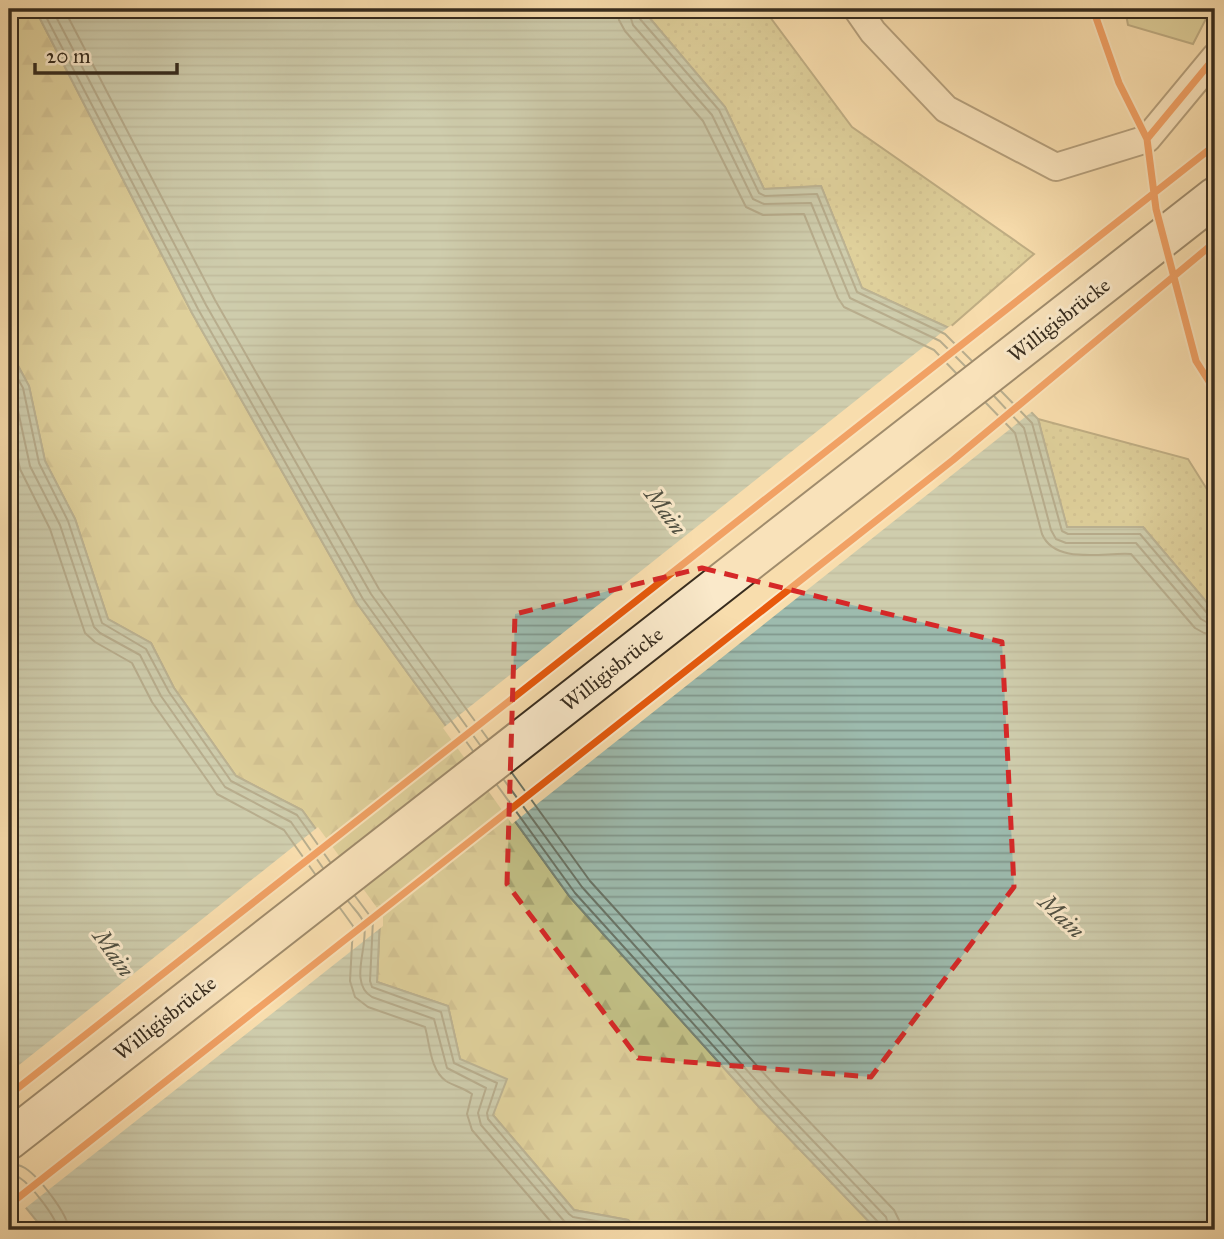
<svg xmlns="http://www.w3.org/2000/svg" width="1224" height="1239" font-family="'IM FELL Great Primer',serif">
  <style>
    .grass { fill: url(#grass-dots); stroke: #7c7652; stroke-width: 2 }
    .forest { fill: url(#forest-firs); stroke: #7c7652; stroke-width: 2 }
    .garden { fill: #c2c086; stroke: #7c7652; stroke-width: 2 }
    .water { fill: url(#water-rules); stroke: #748274; stroke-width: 2 }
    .pier { fill: #f8ddad }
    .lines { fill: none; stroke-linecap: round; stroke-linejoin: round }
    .shore { stroke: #6a7466; stroke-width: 2 }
    .lane-casing { stroke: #675842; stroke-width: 30 }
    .secondary-casing { stroke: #372c1e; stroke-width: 42 }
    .lane { stroke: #fae9ca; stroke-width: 26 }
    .secondary { stroke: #fae9ca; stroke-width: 38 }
    .cycleway-casing { stroke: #fae9ca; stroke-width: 11 }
    .cycleway { stroke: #e8590c; stroke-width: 7 }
    .marked { fill: none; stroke: #d62828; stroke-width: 5; stroke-dasharray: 14 9; stroke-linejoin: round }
    .labels { text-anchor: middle; stroke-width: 6; stroke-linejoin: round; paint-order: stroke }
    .street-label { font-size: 21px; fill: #372c1e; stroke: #fae9ca }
    .water-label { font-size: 23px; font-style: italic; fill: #505042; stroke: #fae9ca }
  </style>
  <defs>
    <pattern id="grass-dots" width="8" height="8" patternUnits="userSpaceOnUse" patternTransform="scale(1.75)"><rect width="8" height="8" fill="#c2c086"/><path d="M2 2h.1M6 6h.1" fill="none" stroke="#a7a573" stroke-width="1.8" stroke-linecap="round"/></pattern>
    <pattern id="forest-firs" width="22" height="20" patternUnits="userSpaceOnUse" patternTransform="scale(1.75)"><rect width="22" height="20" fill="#c2c086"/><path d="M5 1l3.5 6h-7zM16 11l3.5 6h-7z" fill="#a7a573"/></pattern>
    <pattern id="water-rules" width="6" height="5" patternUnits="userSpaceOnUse" patternTransform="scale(1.75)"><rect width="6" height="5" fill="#9dbbae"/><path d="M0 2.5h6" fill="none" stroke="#81988d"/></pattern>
  </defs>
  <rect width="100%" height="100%" fill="#f8ddad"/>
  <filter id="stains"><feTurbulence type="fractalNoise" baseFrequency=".00286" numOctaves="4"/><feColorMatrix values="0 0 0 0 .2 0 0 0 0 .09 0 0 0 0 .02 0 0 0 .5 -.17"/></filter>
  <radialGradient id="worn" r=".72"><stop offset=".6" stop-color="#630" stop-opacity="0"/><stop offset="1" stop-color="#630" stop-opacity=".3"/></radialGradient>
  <path class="grass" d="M 642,9 L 764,9 L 852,127 L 1034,254 L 949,328 L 862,288 L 821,186 L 764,189 L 725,107 Z
    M 1038,419 L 1188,459 L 1215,502 L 1215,612 L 1143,527 L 1067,528 Z"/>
  <path class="forest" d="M 9,9 L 35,9 L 192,313 L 357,603 L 570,897 L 760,1108 L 877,1230 L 638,1230 L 628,1220 L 574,1210 L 493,1115 L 460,1059 L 448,1006 L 377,982 L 380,917 L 302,810 L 236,776 L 174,688 L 151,643 L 108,619 L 75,519 L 45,461 L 29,386 L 9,349 Z"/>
  <path class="garden" d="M 1125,9 L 1211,9 L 1193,44 L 1128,25 Z"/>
  <path class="water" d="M 35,9 L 642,9 L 725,107 L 764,189 L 821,186 L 862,288 L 949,328 L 1038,419 L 1067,527 L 1143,527 L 1215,612 L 1215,1230 L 877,1230 L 760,1108 L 570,897 L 357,603 L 192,313 Z
    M 9,349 L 29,386 L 45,461 L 75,519 L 108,619 L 151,643 L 174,688 L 236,776 L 302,810 L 380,918 L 377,982 L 448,1006 L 460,1059 L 507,1079 L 493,1115 L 574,1210 L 628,1220 L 638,1230 L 44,1230 L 9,1187 Z"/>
  <path class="pier" d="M 951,325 L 1034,410 L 512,824 L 443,728 Z
    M 318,827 L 383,916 L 383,926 L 23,1210 L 9,1193 L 9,1073 Z"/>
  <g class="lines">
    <path class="shore" d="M 42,9 L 198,309 L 363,599 L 473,751
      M 52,9 L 206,305 L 371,594 L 480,745
      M 64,9 L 215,300 L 379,589 L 488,739
      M 617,9 L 619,20 L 625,31 L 703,121 L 746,207 L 763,215 L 804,214 L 838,298 L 844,307 L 934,350 L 956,373
      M 628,9 L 633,25 L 712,115 L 753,199 L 764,204 L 811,203 L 850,298 L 940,341 L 965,366
      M 637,9 L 640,19 L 719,110 L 759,193 L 765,196 L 817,194 L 857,292 L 945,334 L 972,361
      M 9,363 L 23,388 L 39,463 L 68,521 L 102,623 L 146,649 L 169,692 L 231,781 L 297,815 L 330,862
      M 9,381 L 14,392 L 30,466 L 60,525 L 94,627 L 100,633 L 140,655 L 161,696 L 225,787 L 291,822 L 323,868
      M 1001,391 L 1032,423 L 1062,531 L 1068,534 L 1140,534 L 1207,613 L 1215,615
      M 994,396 L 1024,428 L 1051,530 L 1056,539 L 1066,543 L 1136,543 L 1201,619 L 1208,623 L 1215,624
      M 986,403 L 1015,433 L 1042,534 C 1055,565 1104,552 1131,554 L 1195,628 L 1204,633 L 1215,635
      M 9,416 L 20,469 L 50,529 L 85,633 L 95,642 L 132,663 L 152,702 L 217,794 L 284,830 L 315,874
      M 512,773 L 590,881 L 779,1090 L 894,1210 L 899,1220 L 901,1230
      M 504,780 L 582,887 L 771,1097 L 886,1217 L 890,1230
      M 497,785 L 575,893 L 765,1103 L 879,1223 L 881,1230
      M 355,896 L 373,920 L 370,981 L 372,987 L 441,1012 L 454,1063 L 497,1083 L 487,1113 L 488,1119 L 569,1214 L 573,1217 L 624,1226 L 628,1230
      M 348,901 C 353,908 363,917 364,924 C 369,946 348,983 372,997 L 434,1019 L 447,1068 L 486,1088 L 478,1113 L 481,1125 L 564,1221 L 571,1225 L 597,1230
      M 340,908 L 353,926 L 350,981 L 355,997 L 368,1007 L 425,1027 C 430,1044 430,1070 446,1081 C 454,1086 464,1088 472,1094 L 467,1114 L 472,1130 L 558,1230
      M 9,1164 C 15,1164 20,1165 25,1168 C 39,1177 68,1214 69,1230
      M 9,1175 C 14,1175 16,1175 20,1178 C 31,1185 57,1218 58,1230"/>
    <g class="lane-casing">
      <path id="lane" d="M 857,9 L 873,32 L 946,109 L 1056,167 L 1147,139 L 1215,57"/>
    </g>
    <g class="secondary-casing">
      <path id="secondary" d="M 9,1140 L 1215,197"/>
    </g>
    <use href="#lane" class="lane"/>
    <use href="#secondary" class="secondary"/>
    <g class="cycleway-casing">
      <path id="cycleway" d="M 1093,9 L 1119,83 L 1147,139 L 1156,209 L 1196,361 L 1215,391
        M 1147,139 L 1215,57
        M 9,1095 C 411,779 811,460 1215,145
        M 9,1205 L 953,460 L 1215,242"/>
    </g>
    <use href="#cycleway" class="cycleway"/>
  </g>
  <path d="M0 0H1224V1239H0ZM 702,568 L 1002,642 L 1014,887 L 871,1077 L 638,1058 L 507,884 L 515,614 Z" fill="#f8ddad" fill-opacity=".55" fill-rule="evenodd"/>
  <path class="marked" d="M 702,568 L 1002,642 L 1014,887 L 871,1077 L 638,1058 L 507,884 L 515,614 Z"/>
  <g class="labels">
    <g class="street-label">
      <text transform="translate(1059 320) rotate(-38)" y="7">Willigisbrücke</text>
      <text transform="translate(612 669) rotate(-38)" y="7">Willigisbrücke</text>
      <text transform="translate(165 1018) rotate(-38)" y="7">Willigisbrücke</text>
    </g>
    <g class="water-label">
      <text transform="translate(666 511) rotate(54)" y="8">Main</text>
      <text transform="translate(1062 916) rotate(44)" y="8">Main</text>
      <text transform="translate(114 953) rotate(55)" y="8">Main</text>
    </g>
  </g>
  <rect width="1224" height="1239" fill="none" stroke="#f8ddad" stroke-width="35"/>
  <rect x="10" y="10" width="1203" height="1218" fill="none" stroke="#372c1e" stroke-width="3.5"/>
  <rect x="18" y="18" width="1189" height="1204" fill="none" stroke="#372c1e" stroke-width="2"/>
  <path d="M35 63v10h142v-10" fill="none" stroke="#372c1e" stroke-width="3.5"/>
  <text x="46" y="63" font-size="21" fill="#372c1e" stroke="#fae9ca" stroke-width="5" paint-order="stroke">20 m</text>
  <rect width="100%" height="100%" filter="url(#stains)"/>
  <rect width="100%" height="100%" fill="url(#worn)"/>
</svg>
